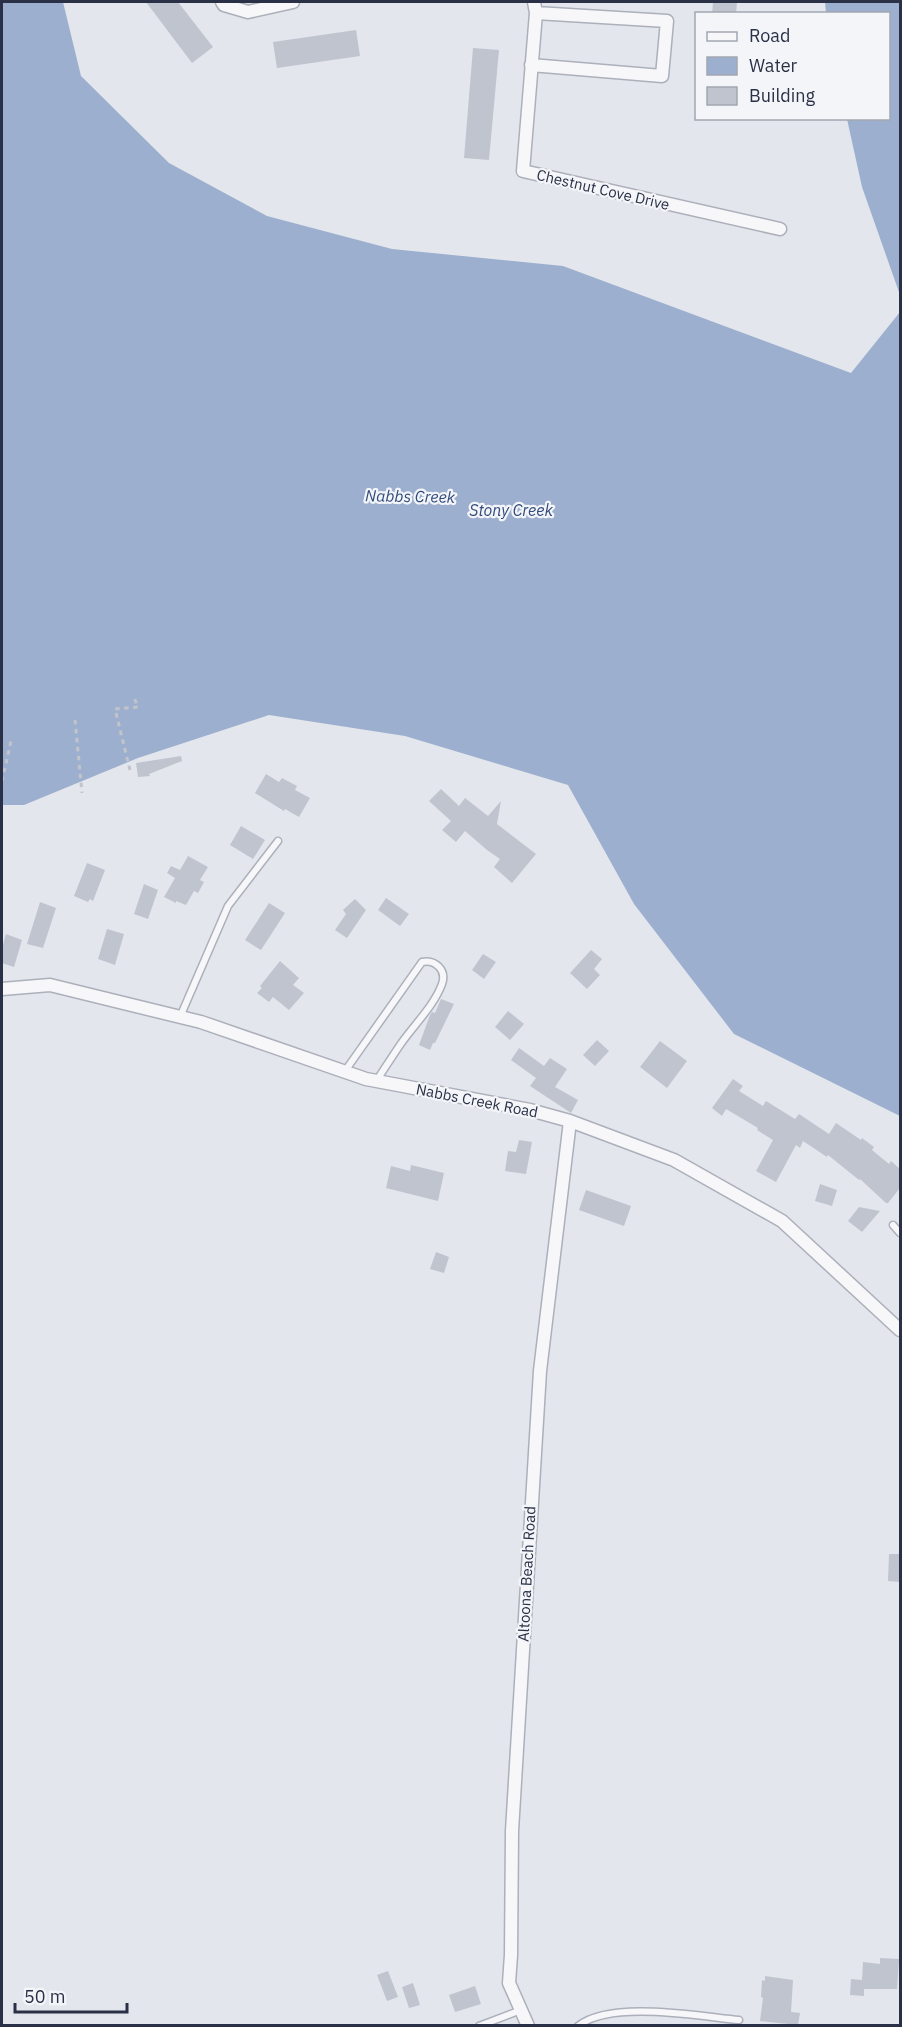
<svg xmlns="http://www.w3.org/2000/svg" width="902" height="2027" font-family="'IBM Plex Sans',sans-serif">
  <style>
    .water { fill: #9dafce }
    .building { fill: #c0c4cf }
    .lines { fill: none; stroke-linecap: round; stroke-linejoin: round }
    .lane-casing { stroke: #acb0ba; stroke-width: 9 }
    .street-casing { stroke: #acb0ba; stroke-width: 15 }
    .path { stroke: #c2c4cb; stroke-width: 3; stroke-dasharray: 4.5 4.5; stroke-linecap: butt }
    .lane { stroke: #f7f7fa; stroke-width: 6 }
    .street { stroke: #f7f7fa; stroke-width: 12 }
    .labels { text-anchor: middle; stroke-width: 4.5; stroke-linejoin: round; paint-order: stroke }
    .street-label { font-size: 15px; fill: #2a3146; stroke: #f3f5f9 }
    .water-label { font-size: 16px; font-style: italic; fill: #314a7c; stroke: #f3f5f9 }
  </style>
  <rect width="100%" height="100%" fill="#e3e6ec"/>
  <path class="water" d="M 2,2 L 63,2 L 81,76 L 169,163 L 267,216 L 392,249 L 563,266 L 851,373 L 900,312 L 900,1116 L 734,1034 L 634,904 L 568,785 L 405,736 L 269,715 L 138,758 L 24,805 L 2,805 Z
    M 825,2 L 900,2 L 900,295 L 862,187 L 847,119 L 888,118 L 888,14 L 826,13 Z"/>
  <path class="building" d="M 146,2 L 178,2 L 213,47 L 192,63 Z
    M 713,2 L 737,2 L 736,14 L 712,14 Z
    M 356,30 L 360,56 L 277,68 L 273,42 Z
    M 473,48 L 499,50 L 489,160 L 464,158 Z
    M 181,756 L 182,761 L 149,774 L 150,776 L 138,777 L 136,763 Z
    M 266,774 L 279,782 L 282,778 L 297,786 L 295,790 L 310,798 L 299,817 L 285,809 L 284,811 L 255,793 Z
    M 441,789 L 459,806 L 465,798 L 488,816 L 501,801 L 497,824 L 536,854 L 512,883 L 494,867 L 500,859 L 487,850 L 465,831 L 456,842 L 442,830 L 451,821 L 429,801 Z
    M 241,826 L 265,840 L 253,859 L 230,845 Z
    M 188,856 L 208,867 L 200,880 L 204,882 L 198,893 L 194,891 L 186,905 L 176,901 L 176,903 L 164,897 L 175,878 L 167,873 L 171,866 L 180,870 Z
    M 87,863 L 105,870 L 93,901 L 90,899 L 88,902 L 74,896 Z
    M 144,884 L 158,890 L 148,919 L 134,914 Z
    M 386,898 L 409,914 L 400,926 L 378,910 Z
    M 355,899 L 366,910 L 347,938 L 335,930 L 346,914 L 343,910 Z
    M 40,902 L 56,908 L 43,948 L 27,944 Z
    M 269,903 L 285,913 L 261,950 L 245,940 Z
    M 107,929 L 124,934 L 115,965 L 98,959 Z
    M 6,934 L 22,940 L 14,967 L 2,963 L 2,948 Z
    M 591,950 L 602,959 L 594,969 L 600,975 L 587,989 L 570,973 Z
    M 483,954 L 496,962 L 484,979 L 472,970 Z
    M 280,961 L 299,978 L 293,985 L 304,993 L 289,1010 L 273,997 L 269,1002 L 257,993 L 262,988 L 260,986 Z
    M 441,999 L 454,1004 L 435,1043 L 433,1043 L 430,1050 L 419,1045 L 430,1015 L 432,1012 L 435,1013 Z
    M 508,1011 L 524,1024 L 510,1040 L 495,1027 Z
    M 597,1040 L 609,1051 L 595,1066 L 583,1055 Z
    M 660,1041 L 687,1061 L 667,1088 L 640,1067 Z
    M 519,1048 L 544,1066 L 550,1058 L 567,1069 L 555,1087 L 578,1100 L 571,1113 L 530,1086 L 536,1078 L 511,1060 Z
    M 733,1079 L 743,1086 L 739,1091 L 763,1106 L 766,1101 L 795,1119 L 799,1114 L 829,1134 L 836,1123 L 861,1140 L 862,1138 L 874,1147 L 872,1150 L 889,1164 L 891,1161 L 900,1169 L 900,1188 L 888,1203 L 886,1203 L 860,1179 L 859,1180 L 828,1155 L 827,1157 L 803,1141 L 800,1148 L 796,1145 L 776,1182 L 756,1171 L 773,1140 L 757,1130 L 758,1128 L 726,1109 L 722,1116 L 712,1108 Z
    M 519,1140 L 532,1142 L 526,1174 L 505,1171 L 508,1151 L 516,1152 Z
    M 411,1165 L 444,1173 L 438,1201 L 386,1188 L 391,1166 L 410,1171 Z
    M 820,1184 L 837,1190 L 832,1206 L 815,1201 Z
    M 586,1190 L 631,1206 L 624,1226 L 579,1210 Z
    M 859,1207 L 880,1211 L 862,1232 L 848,1221 Z
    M 436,1252 L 449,1257 L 444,1273 L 430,1269 Z
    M 889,1554 L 900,1554 L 900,1582 L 888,1581 Z
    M 880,1958 L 899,1959 L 897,1989 L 864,1989 L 864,1996 L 850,1995 L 851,1979 L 862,1980 L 863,1962 L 880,1964 Z
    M 388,1971 L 398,1997 L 387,2001 L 377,1975 Z
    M 765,1976 L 793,1980 L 791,2012 L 800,2013 L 798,2025 L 760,2021 L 763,1998 L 761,1997 L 762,1980 L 765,1981 Z
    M 413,1983 L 420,2005 L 409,2008 L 402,1987 Z
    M 475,1986 L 481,2004 L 455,2012 L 449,1995 Z"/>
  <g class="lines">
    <g class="lane-casing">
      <path id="lane" d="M 180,1017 L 228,906 L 278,841
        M 345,1071 L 422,962 C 435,959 447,970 442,984 C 434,1006 413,1026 400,1045 C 392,1057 384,1069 377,1080
        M 893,1225 L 900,1233
        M 479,2026 L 521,2010
        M 578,2026 C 611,2000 697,2016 739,2020"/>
    </g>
    <g class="street-casing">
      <path id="street" d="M 222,2 L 224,5 L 248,12 L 293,2
        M 534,2 L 536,13 L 523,171 L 780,229
        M 531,65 L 662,76 L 667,21 L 536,13
        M 2,989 L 50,985 L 201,1022 L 366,1079 L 530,1110 L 570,1121 L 674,1160 L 782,1221 L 900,1330
        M 528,2026 L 509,1983 L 511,1955 L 512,1831 L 540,1371 L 570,1121"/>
    </g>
    <path class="path" d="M 75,720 L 82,793
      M 130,770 L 115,709 L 138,707 L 133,695
      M 2,781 L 11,741"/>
    <use href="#lane" class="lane"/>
    <use href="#street" class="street"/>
  </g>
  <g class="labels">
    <g class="street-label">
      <text transform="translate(603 190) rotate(13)" y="5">Chestnut Cove Drive</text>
      <text transform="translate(477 1101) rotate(11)" y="5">Nabbs Creek Road</text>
      <text transform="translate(527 1574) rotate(-87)" y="5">Altoona Beach Road</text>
    </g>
    <g class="water-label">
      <text transform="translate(410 496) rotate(1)" y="6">Nabbs Creek</text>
      <text x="511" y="516">Stony Creek</text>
    </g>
  </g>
  <rect width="902" height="2027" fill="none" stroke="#2a3146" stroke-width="6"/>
  <rect x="695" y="12" width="195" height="108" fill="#f3f5f9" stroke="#a3a7b1" stroke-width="1.5"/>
  <rect x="707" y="32" width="30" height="9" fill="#f7f7fa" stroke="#a3a7b1" stroke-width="1.5"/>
  <text x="749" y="42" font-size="18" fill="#2a3146">Road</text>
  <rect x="707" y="57" width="30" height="18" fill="#9dafce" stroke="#a3a7b1" stroke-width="1.5"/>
  <text x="749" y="72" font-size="18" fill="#2a3146">Water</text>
  <rect x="707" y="87" width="30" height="18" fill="#c0c4cf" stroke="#a3a7b1" stroke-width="1.5"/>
  <text x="749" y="102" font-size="18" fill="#2a3146">Building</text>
  <path d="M15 2003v9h112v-9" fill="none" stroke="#2a3146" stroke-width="3"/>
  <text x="24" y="2003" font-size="18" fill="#2a3146" stroke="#f3f5f9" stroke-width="4.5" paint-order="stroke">50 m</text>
</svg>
